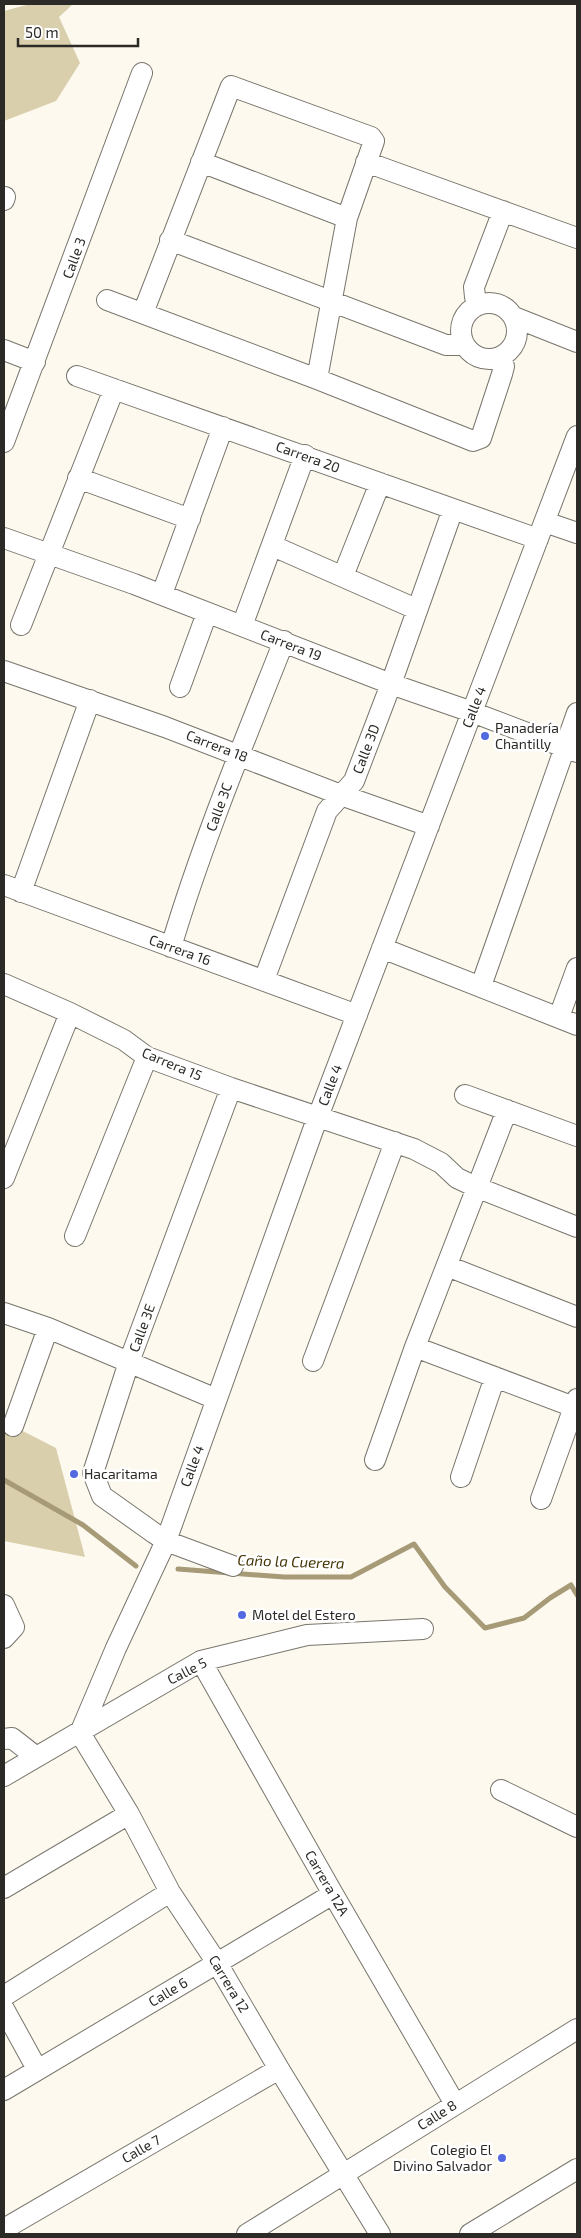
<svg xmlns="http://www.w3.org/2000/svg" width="581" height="2238" font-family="'Exo 2',sans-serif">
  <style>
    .green { fill: #dacfad }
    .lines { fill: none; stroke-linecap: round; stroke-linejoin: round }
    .stream { stroke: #a69a77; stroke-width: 5 }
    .minor-casing { stroke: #78756c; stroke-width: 22 }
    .minor { stroke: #fff; stroke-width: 20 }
    .poi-dot { fill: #5369df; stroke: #fff; stroke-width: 2 }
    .labels { text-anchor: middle; stroke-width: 5; stroke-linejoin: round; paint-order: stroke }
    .street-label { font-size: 14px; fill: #2c2a26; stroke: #fff }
    .poi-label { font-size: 14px; fill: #2c2a26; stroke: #fff; text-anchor: start }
    .water-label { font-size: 15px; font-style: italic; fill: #443606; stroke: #fff }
  </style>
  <rect width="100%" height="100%" fill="#fdf9ef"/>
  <path class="green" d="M 30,4 L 73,4 L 59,17 L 80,63 L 56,101 L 4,121 L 4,11 Z
    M 4,1424 L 13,1426 L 56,1448 L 85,1557 L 4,1541 Z"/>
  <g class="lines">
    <path class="stream" d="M 4,1480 L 83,1525 L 136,1566
      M 178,1569 L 284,1577 L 351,1577 L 414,1544 L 445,1587 L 485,1628 L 524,1618 L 550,1598 L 571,1585 L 577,1595"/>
    <g class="minor-casing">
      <path id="minor" d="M 201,162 L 347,218
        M 366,162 L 577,238
        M 4,200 L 5,197
        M 170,240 L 446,345 L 464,345
        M 107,300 L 317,379 L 473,441 L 481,438 L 502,374 L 504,366 L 499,358
        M461 331a28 28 0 1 1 56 0a28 28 0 1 1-56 0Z
        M 479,305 L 475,297 L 474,287 L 503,211
        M 143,313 L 231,86 L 371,137 L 374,141 L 347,218 L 317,379
        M 514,317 L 577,342
        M 4,350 L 35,362
        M 77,376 L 538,539
        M 4,442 L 142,73
        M 78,478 L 190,519
        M 545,522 L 577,533
        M 4,538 L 134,584 L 391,684 L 472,712 L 577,752
        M 273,546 L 416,609
        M 343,576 L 380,483
        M 162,594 L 223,427
        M 21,625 L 114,389
        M 242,626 L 305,455
        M 4,671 L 165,727 L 341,795 L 429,826
        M 180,687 L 207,613
        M 4,885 L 357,1015
        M 21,892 L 90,700
        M 171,947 C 202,843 244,742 284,641
        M 382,948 L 577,1025
        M 264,980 L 327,811 L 354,781 L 391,684 L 453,509
        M 4,984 L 70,1013 L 124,1040 L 147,1057 L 231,1088 L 414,1149 L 441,1163 L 457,1178 L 476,1187 L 577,1227
        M 481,986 L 577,713
        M 559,1017 L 577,968
        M 231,1088 L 129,1362 L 93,1473 L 102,1496 L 154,1533 L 166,1541 L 233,1566
        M 465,1095 L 577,1136
        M 4,1178 L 70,1013
        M 75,1236 L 147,1057
        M 447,1266 L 577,1317
        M 4,1313 L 48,1328 L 216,1399
        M 415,1347 L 574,1407
        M 313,1361 L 395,1142
        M 13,1426 L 48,1328
        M 375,1460 L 415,1347 L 507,1110
        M 461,1477 L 495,1377
        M 541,1499 L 577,1399
        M 4,1605 L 14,1627 L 4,1638
        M 201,1661 L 333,1894 L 455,2104
        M 4,1739 L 12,1738 L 35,1756
        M 4,1776 L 201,1661 L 307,1635 L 423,1629
        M 501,1790 L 577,1827
        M 4,1888 L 129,1814
        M 4,1996 L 170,1892
        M 4,2009 L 37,2069
        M 4,2090 L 333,1894
        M 4,2229 L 279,2069
        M 247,2234 L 577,2029
        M 380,2234 L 279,2069 L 217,1963 L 170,1892 L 129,1814 L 80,1733 L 116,1648 L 166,1541 L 313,1130 L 577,436
        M 470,2234 L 577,2169"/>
    </g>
    <use href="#minor" class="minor"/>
  </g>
  <g class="poi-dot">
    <circle cx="485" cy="736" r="5"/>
    <circle cx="74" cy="1474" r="5"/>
    <circle cx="242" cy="1615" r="5"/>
    <circle cx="502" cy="2158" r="5"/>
  </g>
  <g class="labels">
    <g class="street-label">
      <text transform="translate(74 258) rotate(-70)" y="5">Calle 3</text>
      <text transform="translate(308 457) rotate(20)" y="5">Carrera 20</text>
      <text transform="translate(291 645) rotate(21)" y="5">Carrera 19</text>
      <text transform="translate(474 707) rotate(-69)" y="5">Calle 4</text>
      <text transform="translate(217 746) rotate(21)" y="5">Carrera 18</text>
      <text transform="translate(366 749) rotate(-69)" y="5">Calle 3D</text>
      <text transform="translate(219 807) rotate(-70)" y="5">Calle 3C</text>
      <text transform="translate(180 950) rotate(20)" y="5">Carrera 16</text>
      <text transform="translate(172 1064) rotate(23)" y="5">Carrera 15</text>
      <text transform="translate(330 1085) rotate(-69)" y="5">Calle 4</text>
      <text transform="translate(142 1328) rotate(-70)" y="5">Calle 3E</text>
      <text transform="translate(192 1466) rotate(-70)" y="5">Calle 4</text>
      <text transform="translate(187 1671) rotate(-27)" y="5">Calle 5</text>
      <text transform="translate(327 1883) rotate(60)" y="5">Carrera 12A</text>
      <text transform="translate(229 1984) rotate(59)" y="5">Carrera 12</text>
      <text transform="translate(168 1992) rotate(-31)" y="5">Calle 6</text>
      <text transform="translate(437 2115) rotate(-32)" y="5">Calle 8</text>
      <text transform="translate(141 2149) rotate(-30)" y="5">Calle 7</text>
    </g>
    <g class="poi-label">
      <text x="495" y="733">Panadería<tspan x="495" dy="16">Chantilly</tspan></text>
      <text x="84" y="1479">Hacaritama</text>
      <text x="252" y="1620">Motel del Estero</text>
      <text x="492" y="2155" text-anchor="end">Colegio El<tspan x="492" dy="16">Divino Salvador</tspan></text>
    </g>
    <g class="water-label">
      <text transform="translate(291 1562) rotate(2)" y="5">Caño la Cuerera</text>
    </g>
  </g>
  <rect width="581" height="2238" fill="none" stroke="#2c2a26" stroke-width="10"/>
  <path d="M18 38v8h120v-8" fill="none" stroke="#2c2a26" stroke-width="2.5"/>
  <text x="25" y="38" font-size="15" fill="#2c2a26" stroke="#ffffff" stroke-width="4" paint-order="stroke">50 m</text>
</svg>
